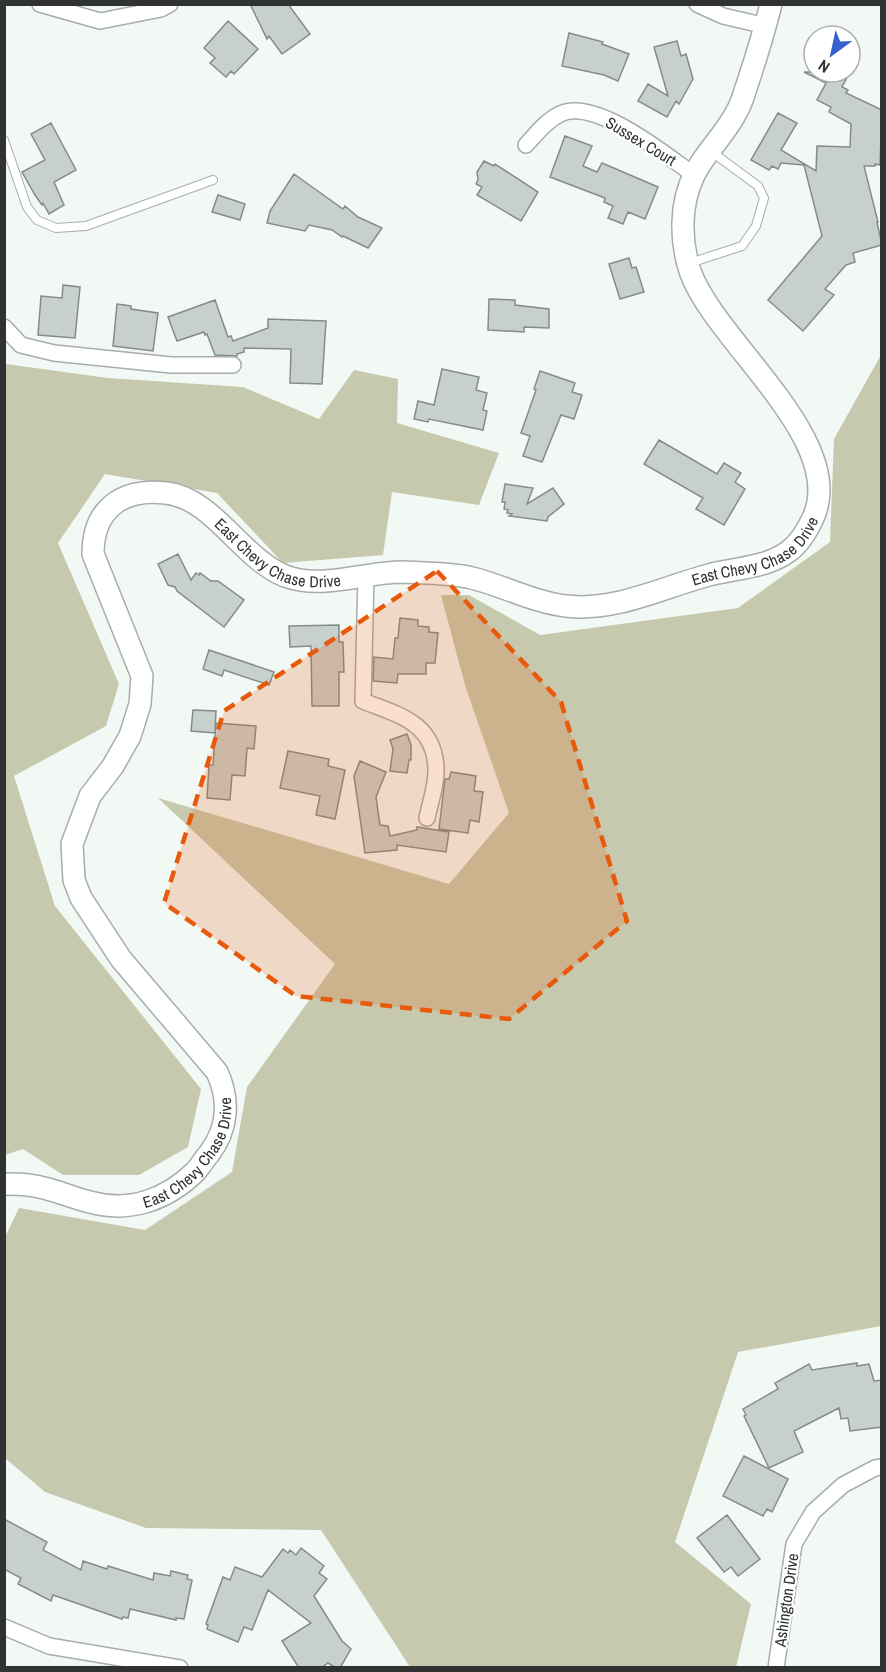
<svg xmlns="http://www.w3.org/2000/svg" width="886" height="1672" font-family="'Archivo Narrow',sans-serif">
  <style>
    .green { fill: #c6c9ae }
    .building { fill: #c7d0cd; stroke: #848c8a; stroke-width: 1.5 }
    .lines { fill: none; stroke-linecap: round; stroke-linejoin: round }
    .service-casing { stroke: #a7ada9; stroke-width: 10 }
    .minor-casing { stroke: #a7ada9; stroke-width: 18 }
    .secondary-casing { stroke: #a7ada9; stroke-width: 24 }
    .service { stroke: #fff; stroke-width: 8 }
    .minor { stroke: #fff; stroke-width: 15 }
    .secondary { stroke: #fff; stroke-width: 21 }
    .marked { fill: #e8590c; fill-opacity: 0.2; stroke: #e8590c; stroke-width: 4.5; stroke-dasharray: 12 8; stroke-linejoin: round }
    .labels { text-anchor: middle; stroke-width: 4.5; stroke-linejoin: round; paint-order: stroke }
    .street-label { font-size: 16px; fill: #303331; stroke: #fff }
  </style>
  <rect width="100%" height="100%" fill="#f2f9f5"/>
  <path class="green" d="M 881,355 L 881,1326 L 738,1352 L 675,1542 L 751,1604 L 736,1667 L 410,1667 L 321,1530 L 146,1528 L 45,1492 L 5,1458 L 5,1237 L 19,1208 L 145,1230 L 232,1172 L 247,1087 L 335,964 L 158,798 L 449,884 L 509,813 L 465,685 L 441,595 L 469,595 L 540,635 L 738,608 L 830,542 L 834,439 Z
    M 6,364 L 108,378 L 243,387 L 319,419 L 354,370 L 398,379 L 397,423 L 499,453 L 479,505 L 392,492 L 383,555 L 283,563 L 217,493 L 105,474 L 58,543 L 119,684 L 106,726 L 14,776 L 55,906 L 201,1089 L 188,1147 L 139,1175 L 63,1175 L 23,1149 L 5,1155 L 4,368 Z"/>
  <path class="building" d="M 250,4 L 288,4 L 310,34 L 282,54 L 269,36 L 267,39 Z
    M 228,21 L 258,49 L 234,74 L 231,71 L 226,77 L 210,63 L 215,58 L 204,48 Z
    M 569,33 L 603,42 L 602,44 L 629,54 L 618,81 L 604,75 L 562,66 Z
    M 677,41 L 681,56 L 686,54 L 693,79 L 679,104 L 676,101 L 667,117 L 638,101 L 648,84 L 668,96 L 654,47 Z
    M 804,72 L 850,72 L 842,87 L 848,90 L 846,93 L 882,110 L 880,165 L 875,164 L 875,166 L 864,166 L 878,222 L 877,222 L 882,245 L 853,253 L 855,262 L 846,265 L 825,289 L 834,295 L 803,331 L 768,300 L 822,236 L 804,165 L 781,163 L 778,169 L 772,166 L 769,170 L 751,160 L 778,113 L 797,123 L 781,150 L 816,171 L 817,146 L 850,147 L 851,124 L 829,112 L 831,107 L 817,100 L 826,83 Z
    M 51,123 L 76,170 L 54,182 L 64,205 L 49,214 L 43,203 L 42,205 L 35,195 L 22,172 L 45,160 L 31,134 Z
    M 565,136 L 592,146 L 583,166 L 597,172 L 602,163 L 658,187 L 645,219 L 628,212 L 623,224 L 608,218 L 613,206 L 604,202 L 605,198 L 550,177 Z
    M 484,161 L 494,166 L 495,164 L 538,192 L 521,221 L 477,195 L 482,187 L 476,184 L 478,180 L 477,172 Z
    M 294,174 L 343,209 L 345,206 L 358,217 L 382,228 L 368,248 L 343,236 L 342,237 L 332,230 L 309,225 L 305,231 L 267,223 L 270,211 Z
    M 218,195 L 245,204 L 240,220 L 212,212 Z
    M 629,258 L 632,268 L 636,267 L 644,292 L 620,299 L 609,264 Z
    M 63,285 L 80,287 L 75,338 L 38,335 L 41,296 L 62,298 Z
    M 489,299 L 515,300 L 515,305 L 549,309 L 549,328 L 524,327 L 524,332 L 488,330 Z
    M 215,300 L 228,337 L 231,336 L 233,341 L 268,328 L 268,319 L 326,321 L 322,384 L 290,383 L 291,349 L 244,348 L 244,352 L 237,354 L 237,356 L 215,355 L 207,334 L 205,335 L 204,332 L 177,341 L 168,317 Z
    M 117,304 L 131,306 L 131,309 L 158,313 L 153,351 L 113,346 Z
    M 442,369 L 479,377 L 476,390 L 487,393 L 483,410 L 487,411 L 483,430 L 429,419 L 428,422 L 414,419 L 418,401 L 434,405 Z
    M 540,371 L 575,383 L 572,392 L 582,395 L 574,419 L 561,415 L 542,462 L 523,456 L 530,436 L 521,433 L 536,390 L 534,389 Z
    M 659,440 L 717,474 L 724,463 L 741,473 L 735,482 L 745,489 L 724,525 L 696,509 L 703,498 L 644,464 Z
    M 505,484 L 533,488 L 527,504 L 553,488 L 564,504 L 548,517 L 547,521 L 509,516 L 512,514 L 507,513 L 508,510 L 504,509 L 505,502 L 502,502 Z
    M 178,554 L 191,580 L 196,573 L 199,575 L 200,573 L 211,581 L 218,581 L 244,600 L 224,627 L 177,591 L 175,587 L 168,585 L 158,564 Z
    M 400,618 L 418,620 L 418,626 L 429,627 L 429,632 L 438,633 L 435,663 L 426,663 L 426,674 L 398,674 L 397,683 L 373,681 L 374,657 L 393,659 L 395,638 L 398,638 Z
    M 339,625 L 339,642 L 343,642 L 344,672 L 339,672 L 339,706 L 312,706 L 311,646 L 290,647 L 289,626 Z
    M 209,650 L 274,672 L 269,685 L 224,670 L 222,676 L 203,669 Z
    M 193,710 L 216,711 L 215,733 L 191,731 Z
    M 216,723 L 256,726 L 254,749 L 247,748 L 245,776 L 232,775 L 230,800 L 207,798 L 209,765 L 213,765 Z
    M 407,734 L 411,745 L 411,760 L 409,760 L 407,773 L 390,771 L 393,749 L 390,740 Z
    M 288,751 L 329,759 L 328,766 L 345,770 L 335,819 L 316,815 L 320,796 L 280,788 Z
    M 360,761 L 386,772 L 376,797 L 380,825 L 388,826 L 390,836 L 417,830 L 417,827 L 449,832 L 446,852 L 397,845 L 397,850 L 365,853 L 354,776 Z
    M 451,772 L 476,776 L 474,791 L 483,792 L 479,822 L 470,820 L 468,833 L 439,829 L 445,779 L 449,779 Z
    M 857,1363 L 857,1366 L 869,1364 L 874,1381 L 882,1380 L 882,1427 L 850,1431 L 848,1418 L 841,1419 L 839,1408 L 794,1431 L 803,1452 L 769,1468 L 744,1416 L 746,1415 L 743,1409 L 778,1389 L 775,1383 L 809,1364 L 812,1370 Z
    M 744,1456 L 788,1479 L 772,1512 L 767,1509 L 763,1516 L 723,1496 Z
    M 727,1515 L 760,1559 L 738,1576 L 731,1567 L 724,1572 L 697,1538 Z
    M 4,1519 L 47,1542 L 43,1550 L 81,1570 L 83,1561 L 107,1569 L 108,1566 L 153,1580 L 154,1573 L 170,1576 L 171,1571 L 188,1575 L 187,1579 L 192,1580 L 184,1619 L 176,1618 L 176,1620 L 130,1609 L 128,1618 L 123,1617 L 122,1619 L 53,1595 L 51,1601 L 18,1584 L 21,1578 L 4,1569 Z
    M 301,1548 L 324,1566 L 319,1573 L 327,1579 L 314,1596 L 342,1641 L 351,1649 L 340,1668 L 336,1668 L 328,1663 L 321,1668 L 299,1668 L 282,1641 L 311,1623 L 268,1590 L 252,1630 L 244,1627 L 238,1642 L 207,1629 L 208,1625 L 206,1624 L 223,1577 L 230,1580 L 235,1567 L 262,1577 L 283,1549 L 288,1553 L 290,1550 L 296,1555 Z"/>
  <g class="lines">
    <g class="service-casing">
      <path id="service" d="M 4,140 L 27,207 L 37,220 L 56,228 L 86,226 L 213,180
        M 690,263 L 742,246 L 756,226 L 764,198 L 758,186 L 712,152"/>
    </g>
    <g class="minor-casing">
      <path id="minor" d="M 40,4 L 100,21 L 161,9 L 170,4
        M 697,4 L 723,16 L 766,26
        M 526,145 C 536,134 546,121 560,114 C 595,97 666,155 694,175
        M 4,327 L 21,345 L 54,353 L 171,365 L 233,365
        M 366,575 L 363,701 C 398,715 434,722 436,768 C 437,784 430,803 427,818
        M 4,1627 L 49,1646 L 180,1668
        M 776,1668 L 794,1544 L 813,1512 L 843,1485 L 875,1468 L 882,1467"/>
    </g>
    <g class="secondary-casing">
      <g id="secondary">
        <path id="s1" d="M 4,1184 C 12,1184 20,1184 28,1185 C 49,1187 69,1197 90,1202 C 129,1213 166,1200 195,1172 C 200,1167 204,1159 209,1154 C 228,1129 230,1100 217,1072 L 121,959 L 81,898 L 74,880 L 72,844 L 90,796 L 113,766 L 130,736 L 140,704 L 142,676 L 93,554 C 93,508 123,488 166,493 C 213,498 241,558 285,576 C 322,590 364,572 402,572 C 423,573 453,573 472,578 C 504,586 533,602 566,606 C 615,612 663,587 709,575 C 735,568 767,568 789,551 C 800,543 807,531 813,518 C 849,440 714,341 690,271 C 680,240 680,204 694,175 C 705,152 726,134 737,111 C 742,103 744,93 747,85 C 756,58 764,32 771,4"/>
      </g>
    </g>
    <use href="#service" class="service"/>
    <use href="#minor" class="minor"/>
    <use href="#secondary" class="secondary"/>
  </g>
  <path class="marked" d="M 437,571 L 561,702 L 627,921 L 509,1019 L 296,996 L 164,903 L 224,711 Z"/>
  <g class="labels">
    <g class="street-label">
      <text transform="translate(641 141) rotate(31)" y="6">Sussex Court</text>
      <text dy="6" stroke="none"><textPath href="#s1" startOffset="1148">East Chevy Chase Drive</textPath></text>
      <text dy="6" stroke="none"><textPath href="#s1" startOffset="1652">East Chevy Chase Drive</textPath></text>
      <text dy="6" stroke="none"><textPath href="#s1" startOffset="214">East Chevy Chase Drive</textPath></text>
      <text transform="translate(786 1600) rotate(-82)" y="6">Ashington Drive</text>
    </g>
  </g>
  <rect width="886" height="1672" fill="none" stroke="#303331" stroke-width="12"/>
  <g transform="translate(832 54) rotate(213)"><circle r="28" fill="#ffffff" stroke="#acadad" stroke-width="1.5"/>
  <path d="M0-4.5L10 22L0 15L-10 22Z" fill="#3560d0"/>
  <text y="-9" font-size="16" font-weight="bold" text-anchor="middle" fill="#303331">N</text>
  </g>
</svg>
